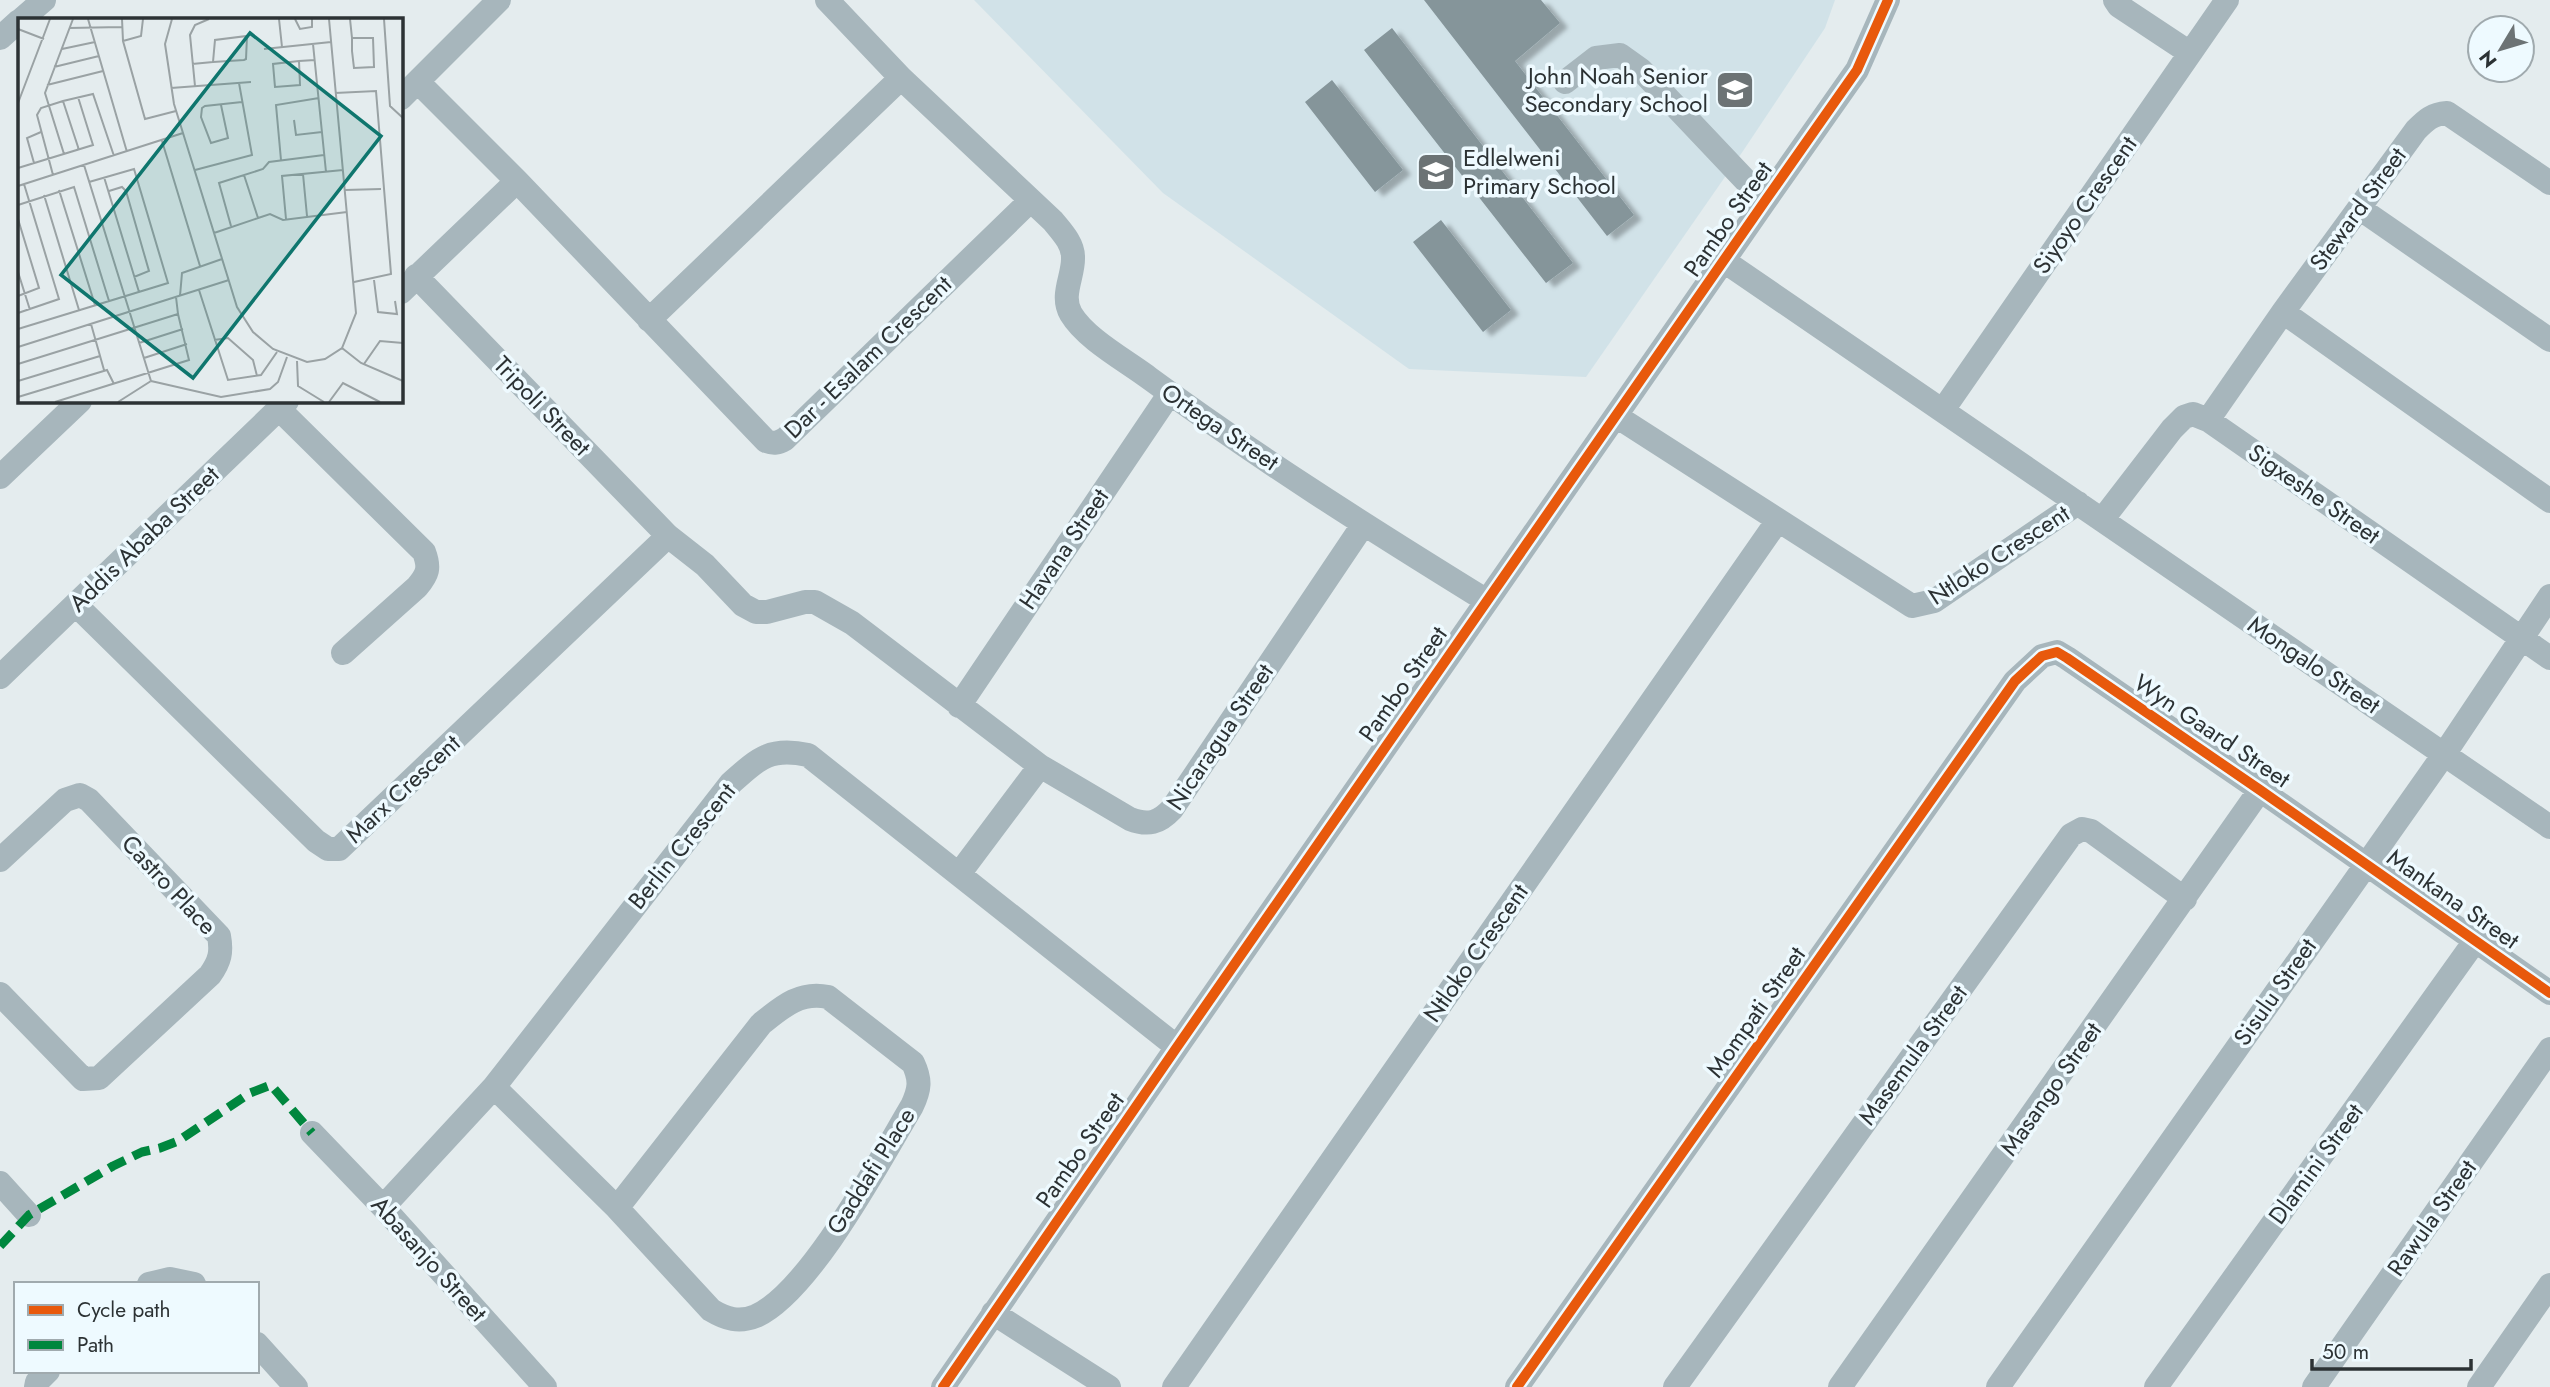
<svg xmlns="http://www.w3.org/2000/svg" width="2550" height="1387" font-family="Jost,sans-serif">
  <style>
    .built { fill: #d1e2e8 }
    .building { fill: #85959a; filter: url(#shadow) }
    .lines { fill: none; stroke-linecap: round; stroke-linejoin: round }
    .minor { stroke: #a7b6bc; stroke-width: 24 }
    .quiet { stroke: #00873e; stroke-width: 9; stroke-dasharray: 18 9; stroke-linecap: butt }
    .cycleway-casing { stroke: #eefaff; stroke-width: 15 }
    .cycleway { stroke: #e8590c; stroke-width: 10 }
    .labels { text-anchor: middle; stroke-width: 7; stroke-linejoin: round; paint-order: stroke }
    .poi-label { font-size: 24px; fill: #2c3234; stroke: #eefaff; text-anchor: end }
    .street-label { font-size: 24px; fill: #2c3234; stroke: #eefaff }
    .inset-road { fill: none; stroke: #9aa2a4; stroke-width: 2 }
    .view { fill: #0f766e; fill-opacity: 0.15; stroke: #0f766e; stroke-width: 3.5 }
    .inset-edge { fill: none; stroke: #2c3234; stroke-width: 3.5 }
  </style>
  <defs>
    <filter id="shadow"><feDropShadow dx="8" dy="4.5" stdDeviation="2" flood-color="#0004"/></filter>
  </defs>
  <rect width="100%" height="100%" fill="#e4ecee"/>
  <path class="built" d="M 974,0 L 1835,0 L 1825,28 L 1743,151 L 1586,377 L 1409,369 L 1163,193 Z"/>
  <path class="building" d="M 1424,0 L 1541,0 L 1560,23 L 1515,61 L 1634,215 L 1607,236 Z
    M 1392,28 L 1573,263 L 1546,283 L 1364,50 Z
    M 1332,80 L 1403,170 L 1375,192 L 1305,102 Z
    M 1441,220 L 1511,310 L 1483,332 L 1413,242 Z"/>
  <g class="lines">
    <path class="minor" d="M 827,0 L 901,78 L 1053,221 C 1061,231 1073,243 1073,257 C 1074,276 1060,295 1071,314 C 1086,339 1125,360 1149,378 C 1258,458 1372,530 1487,601
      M 2115,0 L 2119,6 L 2190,53
      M 22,19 L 44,0
      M 0,38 L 19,21
      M 418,82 L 517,181 L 766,441 C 774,444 778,443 785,439 L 1030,201
      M 1565,82 L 1596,58 L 1620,55 L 1641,70 L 1765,201
      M 401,98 L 499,0
      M 2359,208 L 2550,340
      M 1724,261 L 2550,827
      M 416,276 L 668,536 L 705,565 L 743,605 L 756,612 L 767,612 L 805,602 L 815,602 L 852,623 L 1040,766 L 1130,819 C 1148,826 1159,823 1172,809 L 1363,525
      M 401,292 L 517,181
      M 2283,312 L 2550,501
      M 649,320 L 901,78
      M 279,409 L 424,552 C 430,568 428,574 417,587 L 343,653
      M 1943,410 L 2227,0
      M 1616,416 L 1912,606 L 1934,601 L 2078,503
      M 2208,420 L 2283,312 L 2416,130 C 2426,120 2432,114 2447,113 L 2550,183
      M 0,477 L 80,401
      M 2102,520 L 2172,429 L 2184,417 L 2193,414 L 2208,420 L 2550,658
      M 76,605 L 316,841 L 328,849 L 339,849 L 668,536
      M 0,677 L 287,401
      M 959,706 L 1170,393
      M 0,860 L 65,800 L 80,795 L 89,800 L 219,936 C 222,952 220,961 210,975 L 99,1078 L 83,1079 L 0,994
      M 959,874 L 1040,766
      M 494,1087 L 617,1208 L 711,1310 C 726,1319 739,1323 756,1316 C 810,1292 881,1158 912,1106 C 920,1089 921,1080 913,1063 L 828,997 C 800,991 782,1007 761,1024 L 617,1208
      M 312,1133 L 383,1207 L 545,1387
      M 0,1183 L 29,1215
      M 383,1207 L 494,1087 L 731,783 C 759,758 770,747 808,755 L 1177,1047
      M 149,1284 L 170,1279 L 194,1284
      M 993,1313 L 1109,1387
      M 257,1344 L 296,1387
      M 36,1387 L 37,1382 L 48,1371
      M 943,1387 L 1177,1047 L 1765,201 L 1857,70 L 1888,0
      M 1174,1387 L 1778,520
      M 1517,1387 L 2015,681 L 2042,656 L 2057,652 L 2067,658 L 2260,790 L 2550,993
      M 1675,1387 L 2071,835 L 2082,829 L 2091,831 L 2185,899
      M 1840,1387 L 2260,790
      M 1998,1387 L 2445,753 L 2550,596
      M 2156,1387 L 2475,941
      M 2314,1387 L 2550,1049
      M 2479,1387 L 2550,1285"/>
    <path class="quiet" d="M 0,1246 L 29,1215 L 113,1166 L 142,1152 L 160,1148 L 178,1141 L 250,1093 L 271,1085 L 312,1133"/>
    <g class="cycleway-casing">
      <path id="cycleway" d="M 943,1387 L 1177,1047 L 1765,201 L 1857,70 L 1888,0
        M 1517,1387 L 2015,681 L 2042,656 L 2057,652 L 2067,658 L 2260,790 L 2550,993"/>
    </g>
    <use href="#cycleway" class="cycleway"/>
  </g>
  <defs>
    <g id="school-square" transform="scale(2.0125)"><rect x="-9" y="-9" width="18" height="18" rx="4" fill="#6c7375" stroke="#eefaff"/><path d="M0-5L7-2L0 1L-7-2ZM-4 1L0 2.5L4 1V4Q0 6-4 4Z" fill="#fff"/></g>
  </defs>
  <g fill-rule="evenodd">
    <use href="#school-square" x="1735" y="90"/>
    <use href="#school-square" x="1436" y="172"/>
  </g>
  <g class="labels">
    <g class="poi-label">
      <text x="1708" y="84">John Noah Senior<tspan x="1708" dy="28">Secondary School</tspan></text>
      <text x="1463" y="166" text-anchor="start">Edlelweni<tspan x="1463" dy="28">Primary School</tspan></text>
    </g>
    <g class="street-label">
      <text transform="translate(2085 205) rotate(-55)" y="8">Siyoyo Crescent</text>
      <text transform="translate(2358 209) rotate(-54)" y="8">Steward Street</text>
      <text transform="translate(1728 219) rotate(-55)" y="8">Pambo Street</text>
      <text transform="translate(868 357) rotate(-44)" y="8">Dar - Esalam Crescent</text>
      <text transform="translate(542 406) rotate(46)" y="8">Tripoli Street</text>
      <text transform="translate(1220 427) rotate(34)" y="8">Ortega Street</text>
      <text transform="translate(2314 494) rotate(35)" y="8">Sigxeshe Street</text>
      <text transform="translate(144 539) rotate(-44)" y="8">Addis Ababa Street</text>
      <text transform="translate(1064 549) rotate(-56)" y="8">Havana Street</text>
      <text transform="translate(1999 555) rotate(-33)" y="8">Ntloko Crescent</text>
      <text transform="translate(2314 665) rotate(34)" y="8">Mongalo Street</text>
      <text transform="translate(1403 684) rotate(-55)" y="8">Pambo Street</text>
      <text transform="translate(2212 731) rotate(34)" y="8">Wyn Gaard Street</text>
      <text transform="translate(1220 737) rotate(-56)" y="8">Nicaragua Street</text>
      <text transform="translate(403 789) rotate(-43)" y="8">Marx Crescent</text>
      <text transform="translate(682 846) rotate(-51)" y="8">Berlin Crescent</text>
      <text transform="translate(169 885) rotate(47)" y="8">Castro Place</text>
      <text transform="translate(2453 899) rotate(35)" y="8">Mankana Street</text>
      <text transform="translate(1476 953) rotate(-55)" y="8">Ntloko Crescent</text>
      <text transform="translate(2275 992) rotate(-55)" y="8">Sisulu Street</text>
      <text transform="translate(1756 1012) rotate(-55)" y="8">Mompati Street</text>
      <text transform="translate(1913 1055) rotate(-54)" y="8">Masemula Street</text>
      <text transform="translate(2051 1089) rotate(-55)" y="8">Masango Street</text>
      <text transform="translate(1080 1150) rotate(-55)" y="8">Pambo Street</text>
      <text transform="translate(2316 1164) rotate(-54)" y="8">Dlamini Street</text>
      <text transform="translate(871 1171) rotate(-58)" y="8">Gaddafi Place</text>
      <text transform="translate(2432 1218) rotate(-55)" y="8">Rawula Street</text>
      <text transform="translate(429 1259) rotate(48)" y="8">Abasanjo Street</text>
    </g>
  </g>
  <g transform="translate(18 18)">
    <rect width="385" height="385" fill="#e4ecee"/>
    <path class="inset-road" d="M 70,1 L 109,134M 104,1 L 105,23 L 127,101 L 158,93M 154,1 L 147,26 L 156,86 L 219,289 L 235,314 L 255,331 L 289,344 L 307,341 L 324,330 L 338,295 L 311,1M 261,1 L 264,29M 277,1 L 282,11 L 294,9 L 294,1M 332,1 L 334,20 L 334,33 L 336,50 L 356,49 L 355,20 L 334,20M 366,1 L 372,88 L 385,100M 51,10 L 104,9M 0,11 L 26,21M 105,23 L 123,18 L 125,1M 295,26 L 308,154M 44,31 L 77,24M 246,31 L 313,24M 281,43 L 282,67 L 257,69 L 255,46 L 281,43 L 297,42M 174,46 L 195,44 L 226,42 L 228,41 L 229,18 L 197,22 L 195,44M 36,49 L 81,38M 29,67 L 85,53M 177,68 L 172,17 L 177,7 L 191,1M 153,70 L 233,64M 317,75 L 358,73 L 373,256 L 336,264M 45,83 L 61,132M 0,85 L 32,1M 203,87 L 210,120 L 193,125 L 183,99 L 184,90 L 187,88 L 224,84M 276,102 L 278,117 L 304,114M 385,121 L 385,145M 144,123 L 182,248M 46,136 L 27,75 L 55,1M 263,142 L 258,87 L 301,80M 16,145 L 9,120 L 23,114M 66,147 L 133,363M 0,150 L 75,127 L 60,79M 177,152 L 234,137 L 221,65M 285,156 L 289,198M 35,157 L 19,97 L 23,90 L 45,83 L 75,76 L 96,138M 226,157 L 240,200M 86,159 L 121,274M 0,168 L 165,115M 41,172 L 77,287M 327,172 L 363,171M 91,173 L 104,169 L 108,173 L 131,253 L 116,259M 26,177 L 61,292M 0,187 L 56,169 L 91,283M 0,201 L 21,270 L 0,278M 268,201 L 264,158 L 325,152M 213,208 L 201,165 L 245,151 L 251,144 L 306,137M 196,215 L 252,196 L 265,202 L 329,194M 0,254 L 12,292M 356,262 L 360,294 L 379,296 L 377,283M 181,272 L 210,362 L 243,357 L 259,334M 162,278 L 164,255 L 204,241M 0,295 L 41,281 L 6,166M 73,306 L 86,352M 0,311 L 150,265 L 116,151 L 71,164M 196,322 L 210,320 L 235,342 L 239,358M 121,325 L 165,311M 0,329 L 211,262M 324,330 L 343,345 L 385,363M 126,340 L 169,326M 279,343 L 280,368 L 306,384M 0,346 L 160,296 L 158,279M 346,346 L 362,323 L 385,325M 0,363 L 82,338M 133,363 L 203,379 L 252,371 L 260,364 L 269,339M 0,379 L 89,352 L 96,366M 37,384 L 171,342 L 160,296M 100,384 L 133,363M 311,384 L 325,365 L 362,384"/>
    <path class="view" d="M 232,15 L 363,118 L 175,360 L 43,257 Z"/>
    <rect width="385" height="385" class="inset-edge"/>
  </g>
  <rect x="14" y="1282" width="245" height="91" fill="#eefaff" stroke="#a0aaae" stroke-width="2"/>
  <rect x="28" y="1305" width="35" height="10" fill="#e8590c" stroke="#a0aaae" stroke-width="2"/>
  <text x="77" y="1317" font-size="21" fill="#2c3234">Cycle path</text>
  <rect x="28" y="1340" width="35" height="10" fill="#00873e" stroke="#a0aaae" stroke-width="2"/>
  <text x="77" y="1352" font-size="21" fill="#2c3234">Path</text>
  <g transform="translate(2501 49) rotate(232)"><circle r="33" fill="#eefaff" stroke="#a0aaae" stroke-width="2"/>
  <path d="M0-5L12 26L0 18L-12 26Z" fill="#6c7375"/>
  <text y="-10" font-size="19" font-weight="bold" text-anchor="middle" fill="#2c3234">N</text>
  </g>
  <path d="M2312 1359v10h159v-10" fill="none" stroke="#2c3234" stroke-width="3.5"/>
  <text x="2322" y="1359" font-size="21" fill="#2c3234" stroke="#eefaff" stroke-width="5" paint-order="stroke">50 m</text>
</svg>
